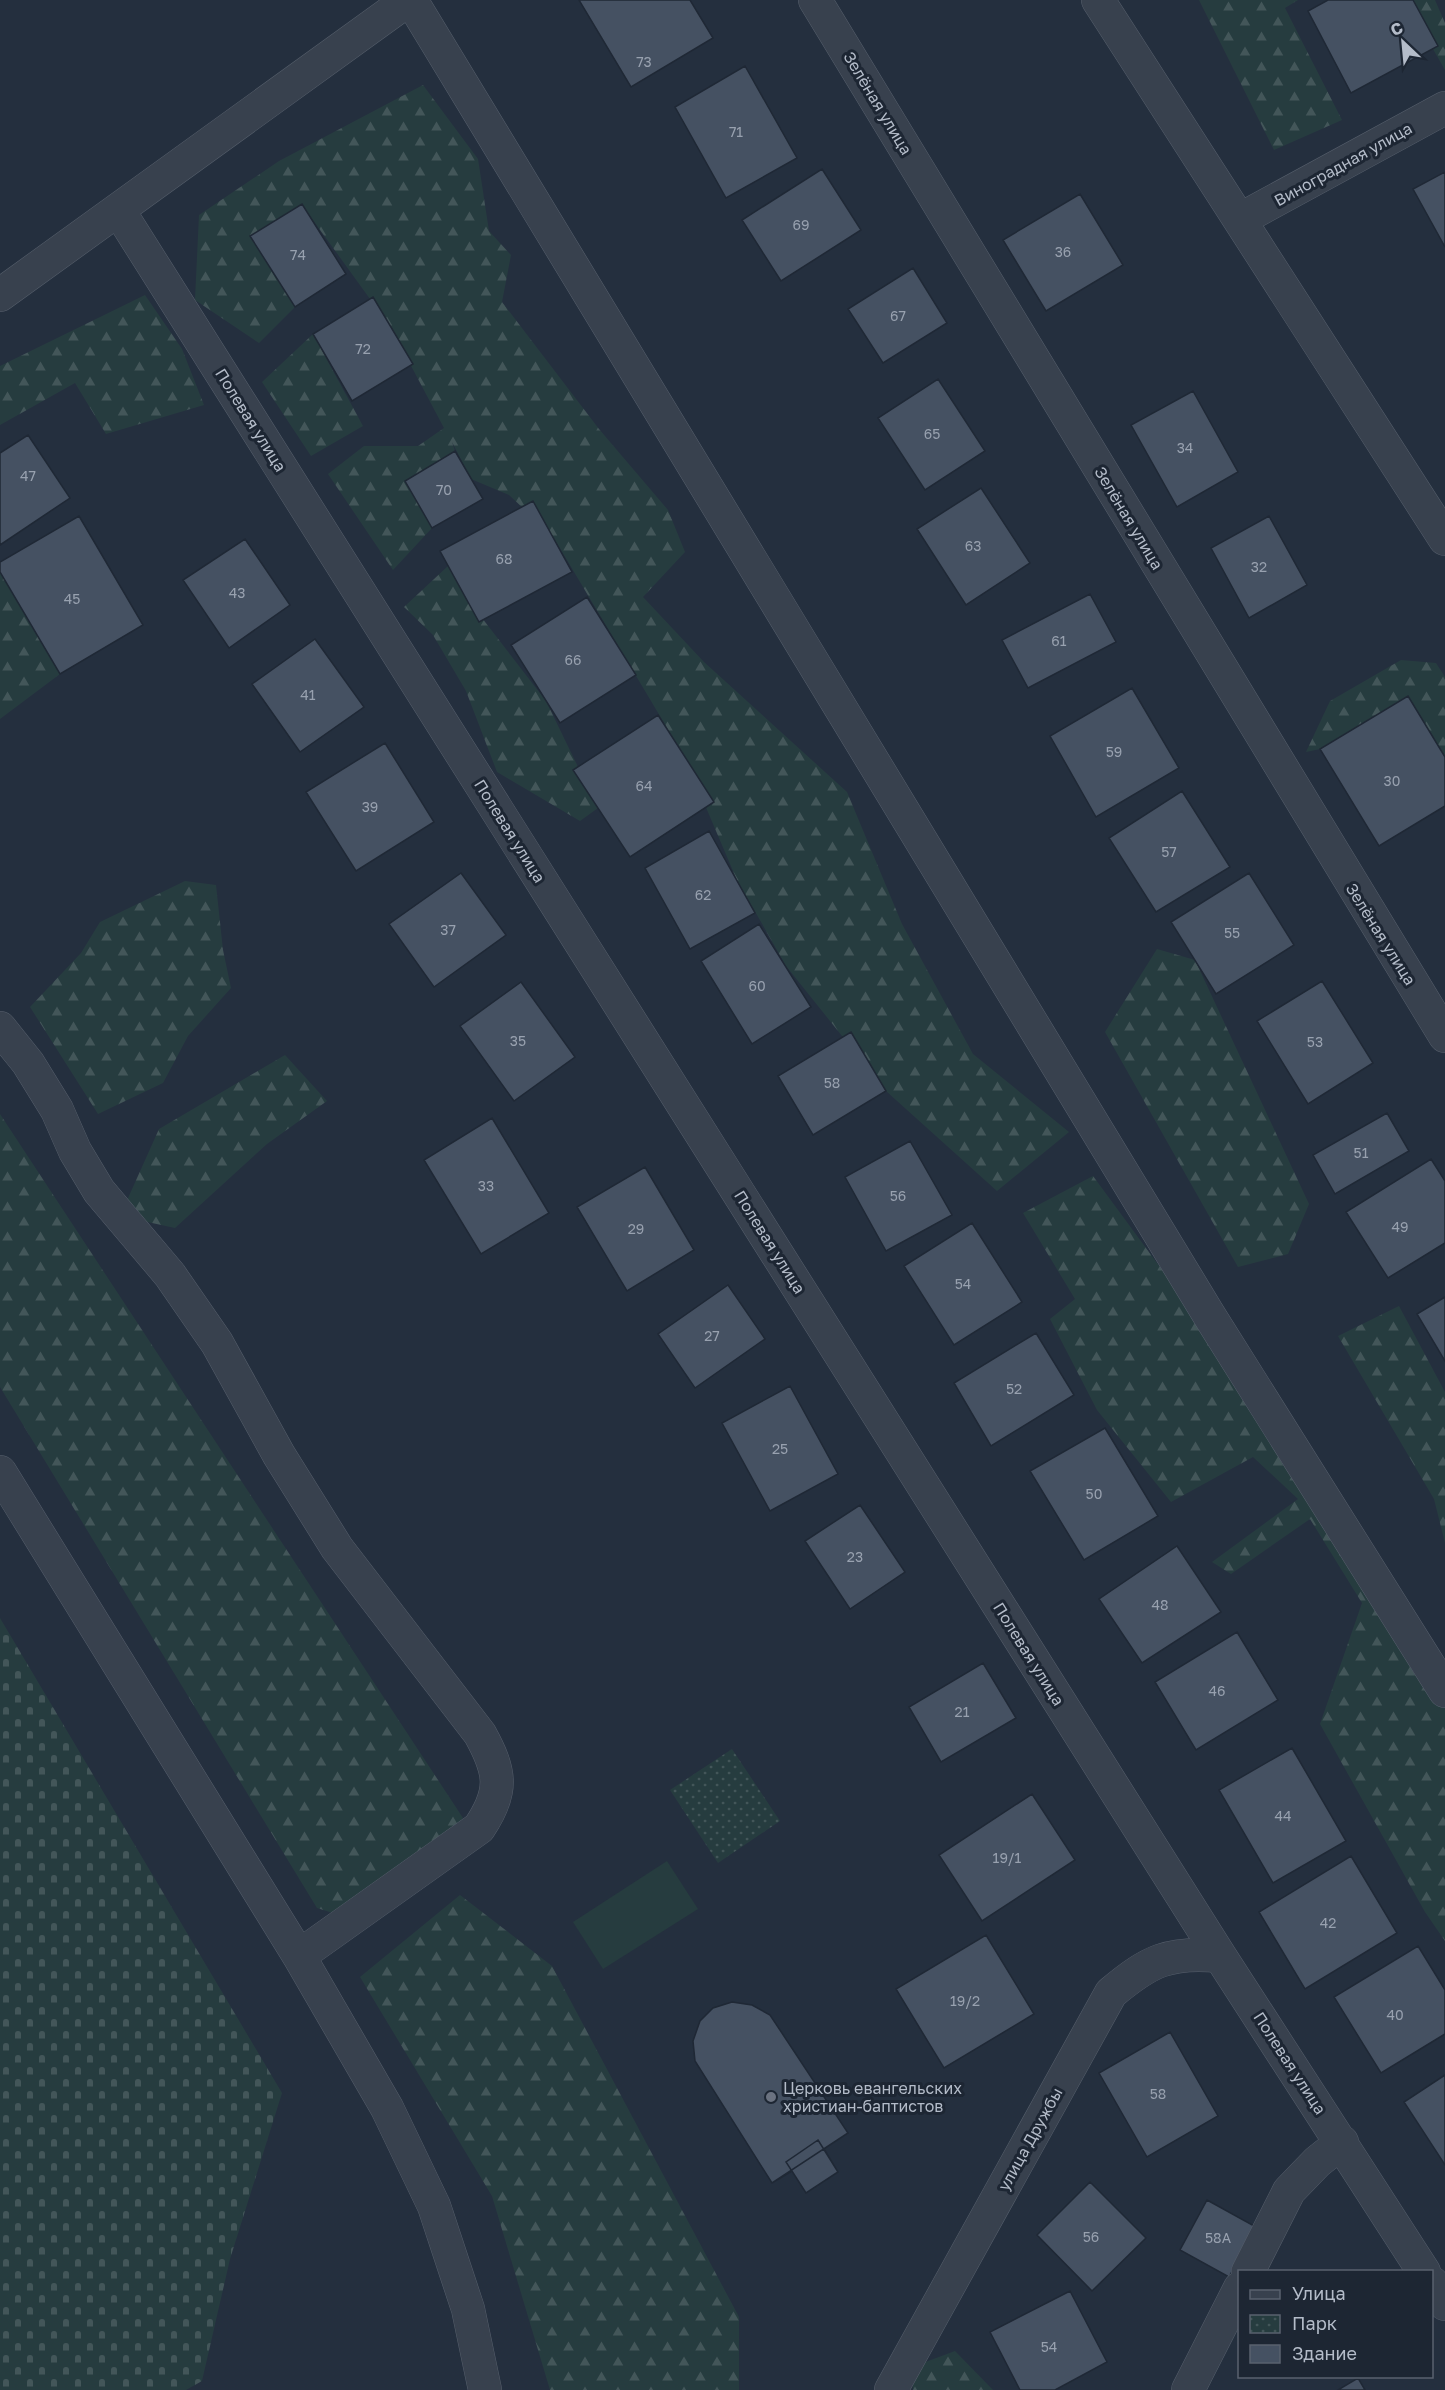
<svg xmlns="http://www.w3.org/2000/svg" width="1445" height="2390" font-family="'Golos Text',sans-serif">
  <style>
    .forest { fill: url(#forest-firs) }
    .cemetery { fill: url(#cemetery-stones) }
    .park { fill: url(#park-dots) }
    .garden { fill: #263c3f }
    .building { fill: #455162; stroke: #1f2835; stroke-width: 1.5 }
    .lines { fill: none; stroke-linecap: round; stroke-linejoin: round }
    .street-casing { stroke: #565f6c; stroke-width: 34 }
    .street { stroke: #38414e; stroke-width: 33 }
    .worship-dot { fill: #6b7280; stroke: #1d2633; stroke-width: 2 }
    .labels { text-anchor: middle; stroke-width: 6; stroke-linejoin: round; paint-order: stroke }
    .number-label { font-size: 14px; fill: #98a1af }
    .street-label { font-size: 16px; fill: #b4bcc9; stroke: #1d2633 }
    .poi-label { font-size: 16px; fill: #b4bcc9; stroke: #1d2633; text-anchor: start }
  </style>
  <defs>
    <pattern id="forest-firs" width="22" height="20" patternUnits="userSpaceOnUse" patternTransform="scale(1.5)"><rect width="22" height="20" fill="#263c3f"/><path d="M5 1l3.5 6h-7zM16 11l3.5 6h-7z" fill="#435659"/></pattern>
    <pattern id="cemetery-stones" width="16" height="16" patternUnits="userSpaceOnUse" patternTransform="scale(1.5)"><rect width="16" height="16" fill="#263c3f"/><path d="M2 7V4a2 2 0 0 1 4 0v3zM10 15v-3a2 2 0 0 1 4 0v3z" fill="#435659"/></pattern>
    <pattern id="park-dots" width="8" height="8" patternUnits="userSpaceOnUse" patternTransform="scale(1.5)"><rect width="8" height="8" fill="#263c3f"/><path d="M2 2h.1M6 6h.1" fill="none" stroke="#435659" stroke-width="1.8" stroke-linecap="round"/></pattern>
  </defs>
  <rect width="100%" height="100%" fill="#242f3e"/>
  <path class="forest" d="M 1199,0 L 1298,0 L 1285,8 L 1342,120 L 1274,150 Z
    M 1405,0 L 1435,0 L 1445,23 L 1445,70 Z
    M 423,85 L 478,159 L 489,231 L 511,255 L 502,302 L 599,429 L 668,510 L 685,552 L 643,597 L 704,662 L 847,792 L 902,924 L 973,1054 L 1069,1132 L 997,1191 L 886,1091 L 786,966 L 736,878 L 685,758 L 552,535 L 509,495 L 471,479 L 452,442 L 455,451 L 405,481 L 432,528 L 393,570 L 328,474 L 364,446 L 418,446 L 444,428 L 391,328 L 302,205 L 251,236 L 295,307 L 259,343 L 195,300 L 199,215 L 279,161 Z
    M 145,295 L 182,349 L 204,405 L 106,434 L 75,383 L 0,425 L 0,366 Z
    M 313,334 L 363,426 L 311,456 L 262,382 Z
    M 448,566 L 465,596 L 546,701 L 598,808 L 580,821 L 497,772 L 466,691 L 433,635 L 404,607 Z
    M 0,572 L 60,674 L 0,719 Z
    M 1401,660 L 1436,663 L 1445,677 L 1445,757 L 1408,696 L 1320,749 L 1306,752 L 1330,701 Z
    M 185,881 L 216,885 L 223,950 L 231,988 L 188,1036 L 163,1083 L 98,1114 L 30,1007 L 81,953 L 100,922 Z
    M 1157,949 L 1195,960 L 1309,1204 L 1288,1254 L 1238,1267 L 1105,1032 Z
    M 285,1055 L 327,1101 L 267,1144 L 175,1228 L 120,1216 L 159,1129 Z
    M 0,1114 L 463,1818 L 430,1876 L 352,1919 L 317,1908 L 0,1387 Z
    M 1093,1176 L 1171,1282 L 1445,1705 L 1445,1941 L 1425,1912 L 1320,1724 L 1362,1603 L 1310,1519 L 1231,1574 L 1212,1562 L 1298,1499 L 1253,1457 L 1171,1502 L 1097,1410 L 1050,1319 L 1075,1299 L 1023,1213 Z
    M 1399,1306 L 1445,1392 L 1445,1543 L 1434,1499 L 1338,1336 Z
    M 460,1895 L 552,1966 L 739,2317 L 739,2390 L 550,2390 L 492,2196 L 360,1977 Z
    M 955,2351 L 993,2390 L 913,2390 L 912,2367 Z"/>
  <path class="cemetery" d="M 0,1618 L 282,2093 L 230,2259 L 202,2381 L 186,2390 L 0,2390 Z"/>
  <path class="park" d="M 732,1749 L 780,1821 L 718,1863 L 670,1790 Z"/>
  <path class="garden" d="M 667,1861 L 698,1909 L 603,1969 L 573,1922 Z"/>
  <path class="building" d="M 579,0 L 690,0 L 713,38 L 631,87 Z
    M 1328,0 L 1413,0 L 1438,46 L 1351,93 L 1308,11 Z
    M 745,66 L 797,158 L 726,198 L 675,107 Z
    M 822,169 L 861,230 L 781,281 L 742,220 Z
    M 1445,172 L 1445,247 L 1413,189 Z
    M 1080,194 L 1123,265 L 1046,311 L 1003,240 Z
    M 302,204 L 346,274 L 295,307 L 250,236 Z
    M 913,268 L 947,323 L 883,363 L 848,309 Z
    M 373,297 L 413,364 L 352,401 L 313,334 Z
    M 938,379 L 985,451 L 925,490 L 878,418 Z
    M 1193,391 L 1238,472 L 1177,507 L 1131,425 Z
    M 28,435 L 70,498 L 0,545 L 0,453 Z
    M 455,451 L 483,499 L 432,528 L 405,481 Z
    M 981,488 L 1030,563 L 966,605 L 917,529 Z
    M 533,501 L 572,572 L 479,622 L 440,551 Z
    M 79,516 L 143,625 L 60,674 L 0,572 L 0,562 Z
    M 1269,516 L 1307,585 L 1249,618 L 1211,548 Z
    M 245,539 L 290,605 L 229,648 L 183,580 Z
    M 1090,594 L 1116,642 L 1028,688 L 1002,640 Z
    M 587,597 L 636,675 L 560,723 L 511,645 Z
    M 315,639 L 364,707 L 300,752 L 252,684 Z
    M 1132,688 L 1179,768 L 1096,817 L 1050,736 Z
    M 1408,696 L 1445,757 L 1445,806 L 1379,846 L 1320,749 Z
    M 658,715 L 714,802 L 630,857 L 573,770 Z
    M 385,743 L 434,822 L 356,871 L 306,792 Z
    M 1182,791 L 1230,867 L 1156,912 L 1109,838 Z
    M 709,831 L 755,913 L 690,949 L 645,868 Z
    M 461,873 L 506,935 L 434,987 L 389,924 Z
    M 1249,873 L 1294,945 L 1216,994 L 1171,922 Z
    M 759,924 L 811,1007 L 752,1044 L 701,961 Z
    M 1322,981 L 1373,1063 L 1308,1104 L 1257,1021 Z
    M 521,982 L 575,1057 L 514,1101 L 460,1026 Z
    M 851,1032 L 886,1091 L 813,1135 L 778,1076 Z
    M 1387,1113 L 1409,1151 L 1335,1194 L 1313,1155 Z
    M 492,1118 L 549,1213 L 481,1254 L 424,1160 Z
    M 910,1141 L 952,1215 L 886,1251 L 845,1177 Z
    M 1431,1159 L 1445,1181 L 1445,1243 L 1388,1278 L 1346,1212 Z
    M 645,1167 L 694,1250 L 627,1291 L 577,1207 Z
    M 972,1223 L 1022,1302 L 954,1345 L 904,1266 Z
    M 728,1285 L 765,1339 L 695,1388 L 658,1334 Z
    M 1445,1297 L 1445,1361 L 1417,1314 Z
    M 1036,1333 L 1074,1395 L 991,1446 L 954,1383 Z
    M 790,1386 L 838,1474 L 770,1511 L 722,1423 Z
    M 1105,1428 L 1158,1516 L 1084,1560 L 1030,1471 Z
    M 860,1505 L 905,1572 L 850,1609 L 805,1541 Z
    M 1177,1546 L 1221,1612 L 1142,1663 L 1099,1599 Z
    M 1237,1632 L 1278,1700 L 1196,1750 L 1155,1682 Z
    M 983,1663 L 1016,1718 L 941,1762 L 909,1707 Z
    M 1292,1748 L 1346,1841 L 1273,1883 L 1219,1790 Z
    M 1032,1794 L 1075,1860 L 982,1921 L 939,1855 Z
    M 1351,1856 L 1397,1933 L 1305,1989 L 1259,1912 Z
    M 986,1935 L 1034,2014 L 944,2068 L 896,1989 Z
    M 1418,1946 L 1445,1990 L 1445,2034 L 1381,2073 L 1334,1997 Z
    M 732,2002 L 752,2005 L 770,2015 L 848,2133 L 772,2183 L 695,2061 L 693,2041 L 700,2021 L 713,2008 Z
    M 732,2002 L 752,2005 L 770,2015 L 848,2133 L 824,2149 L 838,2172 L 806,2193 L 792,2171 L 772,2183 L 695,2061 L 693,2041 L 700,2021 L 713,2008 Z
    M 1170,2032 L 1218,2116 L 1147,2157 L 1099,2073 Z
    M 1445,2075 L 1445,2165 L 1404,2102 Z
    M 818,2140 L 838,2172 L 806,2193 L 786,2162 Z
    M 1090,2182 L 1146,2238 L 1092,2291 L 1037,2235 Z
    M 1207,2200 L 1256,2227 L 1229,2277 L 1180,2250 Z
    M 1070,2291 L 1107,2362 L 1055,2390 L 1020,2390 L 990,2332 Z
    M 1358,2378 L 1365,2390 L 1338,2390 Z"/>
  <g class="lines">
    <g class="street-casing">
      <path id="street" d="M 411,0 L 1209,1315 L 1445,1691
        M 815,0 L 1445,1036
        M 1098,0 L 1445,539
        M 119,211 L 1220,1956 L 1424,2272
        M 1241,219 L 1445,108
        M 0,295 L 408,0
        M 0,1028 L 28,1063 L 57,1110 L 75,1151 L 99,1191 L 170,1275 L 217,1343 L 279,1455 L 337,1548 L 480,1734 C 501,1772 504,1791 479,1828 L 299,1956
        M 0,1472 L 299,1956 L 387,2108 L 434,2206 L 468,2309 L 485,2390
        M 1248,2272 L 1289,2191 L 1317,2162 L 1342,2142
        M 1432,2283 L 1445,2304
        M 891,2390 L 1111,1993 C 1149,1961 1169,1951 1220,1956
        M 1188,2390 L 1240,2288"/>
    </g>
    <use href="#street" class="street"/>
  </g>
  <circle class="worship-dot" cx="771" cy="2097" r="6"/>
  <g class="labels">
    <g class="number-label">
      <text x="644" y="67">73</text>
      <text x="736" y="137">71</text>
      <text x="801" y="230">69</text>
      <text x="1063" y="257">36</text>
      <text x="298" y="260">74</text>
      <text x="898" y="321">67</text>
      <text x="363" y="354">72</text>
      <text x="932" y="439">65</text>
      <text x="1185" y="453">34</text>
      <text x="28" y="481">47</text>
      <text x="444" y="495">70</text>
      <text x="973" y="551">63</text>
      <text x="504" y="564">68</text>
      <text x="1259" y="572">32</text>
      <text x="237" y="598">43</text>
      <text x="72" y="604">45</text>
      <text x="1059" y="646">61</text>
      <text x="573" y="665">66</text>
      <text x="308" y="700">41</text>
      <text x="1114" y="757">59</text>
      <text x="1392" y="786">30</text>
      <text x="644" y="791">64</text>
      <text x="370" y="812">39</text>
      <text x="1169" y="857">57</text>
      <text x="703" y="900">62</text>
      <text x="448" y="935">37</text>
      <text x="1232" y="938">55</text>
      <text x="757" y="991">60</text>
      <text x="518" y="1046">35</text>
      <text x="1315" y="1047">53</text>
      <text x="832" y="1088">58</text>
      <text x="1361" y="1158">51</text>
      <text x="486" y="1191">33</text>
      <text x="898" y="1201">56</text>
      <text x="1400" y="1232">49</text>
      <text x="636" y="1234">29</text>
      <text x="963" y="1289">54</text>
      <text x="712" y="1341">27</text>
      <text x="1014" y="1394">52</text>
      <text x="780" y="1454">25</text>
      <text x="1094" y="1499">50</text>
      <text x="855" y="1562">23</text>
      <text x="1160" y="1610">48</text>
      <text x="1217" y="1696">46</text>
      <text x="962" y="1717">21</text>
      <text x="1283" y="1821">44</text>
      <text x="1007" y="1863">19/1</text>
      <text x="1328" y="1928">42</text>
      <text x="965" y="2006">19/2</text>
      <text x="1395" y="2020">40</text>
      <text x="1158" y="2099">58</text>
      <text x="1091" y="2242">56</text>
      <text x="1218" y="2243">58А</text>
      <text x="1049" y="2352">54</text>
    </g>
    <g class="street-label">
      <text transform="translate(878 103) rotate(59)" y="6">Зелёная улица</text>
      <text transform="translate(1343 164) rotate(-29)" y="6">Виноградная улица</text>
      <text transform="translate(251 420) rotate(58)" y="6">Полевая улица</text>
      <text transform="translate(1129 518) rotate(59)" y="6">Зелёная улица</text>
      <text transform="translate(510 831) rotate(58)" y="6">Полевая улица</text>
      <text transform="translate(1381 934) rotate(58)" y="6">Зелёная улица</text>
      <text transform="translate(770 1242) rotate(58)" y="6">Полевая улица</text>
      <text transform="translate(1029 1654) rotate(58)" y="6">Полевая улица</text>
      <text transform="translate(1290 2063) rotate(57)" y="6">Полевая улица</text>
      <text transform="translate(1030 2139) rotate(-61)" y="6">улица Дружбы</text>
    </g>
    <g class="poi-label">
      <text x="783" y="2094">Церковь евангельских<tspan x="783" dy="18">христиан-баптистов</tspan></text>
    </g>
  </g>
  <rect x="1238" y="2270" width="195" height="108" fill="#1d2633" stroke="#59626f" stroke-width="1.5"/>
  <rect x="1250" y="2290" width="30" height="9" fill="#38414e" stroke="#59626f" stroke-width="1.5"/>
  <text x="1292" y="2300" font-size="18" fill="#b4bcc9">Улица</text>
  <rect x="1250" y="2315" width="30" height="18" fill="url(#park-dots)" stroke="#59626f" stroke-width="1.5"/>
  <text x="1292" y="2330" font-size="18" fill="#b4bcc9">Парк</text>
  <rect x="1250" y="2345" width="30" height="18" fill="#455162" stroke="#59626f" stroke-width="1.5"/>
  <text x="1292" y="2360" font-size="18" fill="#b4bcc9">Здание</text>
  <g transform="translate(1403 42) rotate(334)" stroke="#1d2633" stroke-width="4.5" paint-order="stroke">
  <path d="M0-4.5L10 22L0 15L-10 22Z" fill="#b4bcc9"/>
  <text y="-9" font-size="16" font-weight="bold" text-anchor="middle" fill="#b4bcc9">С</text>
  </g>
</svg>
